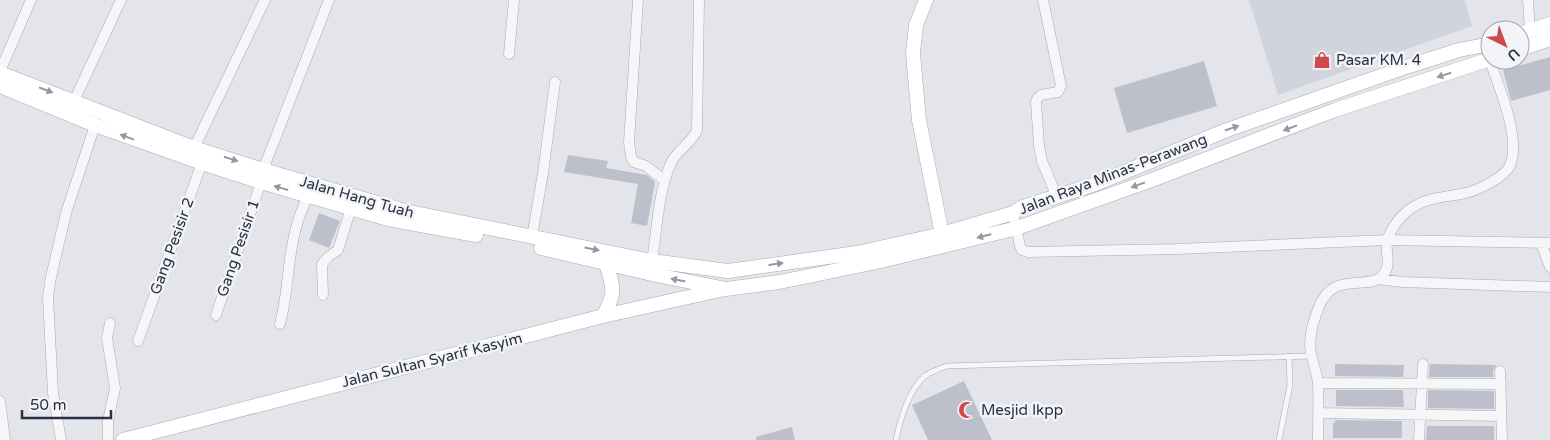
<svg xmlns="http://www.w3.org/2000/svg" width="1550" height="440" font-family="'Varela Round',sans-serif">
  <style>
    .built { fill: #d1d4dd }
    .building { fill: #bdc0cb }
    .lines { fill: none; stroke-linecap: round; stroke-linejoin: round }
    .lane-casing { stroke: #a8abb5; stroke-width: 6 }
    .street-casing { stroke: #a8abb5; stroke-width: 11 }
    .secondary-casing { stroke: #a8abb5; stroke-width: 15 }
    .lane { stroke: #f6f6f9; stroke-width: 5 }
    .street { stroke: #f6f6f9; stroke-width: 10 }
    .secondary { stroke: #fff; stroke-width: 14 }
    .oneway { fill: #9598a1 }
    .labels { text-anchor: middle; stroke-width: 5; stroke-linejoin: round; paint-order: stroke }
    .poi-label { font-size: 15px; fill: #2b3043; stroke: #f3f4f8; text-anchor: start }
    .street-label { font-size: 15px; fill: #2b3043; stroke: #f3f4f8 }
  </style>
  <rect width="100%" height="100%" fill="#e3e5eb"/>
  <path class="built" d="M 1249,0 L 1465,0 L 1472,26 L 1278,95 Z"/>
  <path class="building" d="M 1550,57 L 1550,90 L 1511,101 L 1503,70 Z
    M 1204,61 L 1217,106 L 1127,133 L 1114,88 Z
    M 568,155 L 608,161 L 606,168 L 647,175 L 655,182 L 647,226 L 631,223 L 638,184 L 564,172 Z
    M 319,213 L 340,221 L 329,248 L 309,240 Z
    M 1335,364 L 1404,365 L 1403,377 L 1335,376 Z
    M 1430,364 L 1496,365 L 1496,366 L 1493,371 L 1493,377 L 1429,377 Z
    M 964,381 L 992,440 L 928,440 L 912,405 Z
    M 1336,390 L 1403,390 L 1404,407 L 1336,406 Z
    M 1428,390 L 1494,391 L 1494,409 L 1428,408 Z
    M 1335,420 L 1402,421 L 1402,438 L 1333,438 L 1333,423 L 1335,423 Z
    M 1427,426 L 1494,426 L 1494,440 L 1426,440 Z
    M 792,427 L 795,440 L 756,440 L 756,437 Z"/>
  <g class="lines">
    <g class="lane-casing">
      <path id="lane" d="M 896,440 C 900,420 909,389 925,376 C 931,371 940,369 947,366 L 1311,356
        M 1279,440 L 1290,385 L 1289,356"/>
    </g>
    <g class="street-casing">
      <path id="street" d="M 638,0 L 629,142 L 631,157 L 634,162 L 646,166 L 664,180
        M 1043,0 L 1061,86 L 1058,92 L 1041,95 L 1037,99 L 1036,102 L 1039,146 L 1042,161 L 1057,197
        M 1528,0 L 1530,32
        M 509,54 L 514,0
        M 0,71 L 31,0
        M 74,101 L 121,0
        M 194,148 L 265,0
        M 263,170 L 329,0
        M 1013,213 L 1020,246 L 1022,250 L 1028,252 L 1177,249 L 1387,240 L 1550,243
        M 532,237 L 543,173 L 555,82
        M 1541,243 L 1550,267
        M 652,261 C 657,230 658,192 671,163 C 677,150 692,143 697,130 L 699,0
        M 1379,279 L 1402,282 L 1550,287
        M 323,295 L 322,264 L 328,257 L 338,250 L 351,208
        M 216,315 L 261,182
        M 280,324 C 289,291 287,254 298,221 C 301,212 304,204 308,196
        M 138,341 L 204,157
        M 1500,371 L 1502,440
        M 1318,383 L 1501,384
        M 0,401 L 5,440
        M 1318,413 L 1501,416
        M 61,440 L 53,393 L 48,297 L 51,277 L 66,213 L 95,125
        M 108,440 L 108,421 L 115,388 L 107,338 L 110,323
        M 1318,440 C 1318,421 1319,402 1318,383 C 1317,374 1314,366 1312,357 C 1310,351 1310,341 1311,335 C 1311,328 1319,304 1323,299 C 1338,274 1367,289 1381,277 C 1393,266 1385,255 1387,242 C 1388,234 1397,221 1402,216 C 1420,198 1438,198 1461,194 C 1475,192 1507,177 1511,163 C 1521,133 1494,76 1485,46
        M 1419,440 L 1423,364"/>
    </g>
    <g class="secondary-casing">
      <path id="secondary" d="M 926,0 L 916,25 L 913,53 L 915,76 L 919,120 L 942,234
        M 1520,34 L 1550,24
        M 1520,49 L 1550,39
        M 0,73 L 194,148 L 263,170 L 405,211 L 652,261 L 728,271 L 857,253 L 942,234 L 1013,213 L 1023,207 L 1095,184 L 1227,130 L 1406,67 L 1459,50 L 1490,44
        M 0,86 L 95,125 L 202,163 L 261,182 L 388,219 L 476,235
        M 541,248 L 656,275 L 726,289 L 779,282 L 814,275 L 881,261 L 1017,228 L 1152,180 L 1335,110 L 1490,59
        M 603,316 C 616,293 614,288 606,264
        M 123,440 L 603,316 L 720,290"/>
    </g>
    <use href="#lane" class="lane"/>
    <use href="#street" class="street"/>
    <use href="#secondary" class="secondary"/>
  </g>
  <defs><path id="oneway-solid" d="M-6-.8H1V-3.2L6.5 0L1 3.2V.8H-6Z" transform="scale(1.25)"/></defs>
  <g class="oneway">
    <use href="#oneway-solid" transform="translate(1444 75) rotate(162)"/>
    <use href="#oneway-solid" transform="translate(46 90) rotate(21)"/>
    <use href="#oneway-solid" transform="translate(1232 128) rotate(-19)"/>
    <use href="#oneway-solid" transform="translate(1290 128) rotate(159)"/>
    <use href="#oneway-solid" transform="translate(127 137) rotate(-160)"/>
    <use href="#oneway-solid" transform="translate(231 159) rotate(18)"/>
    <use href="#oneway-solid" transform="translate(1138 185) rotate(160)"/>
    <use href="#oneway-solid" transform="translate(281 188) rotate(-164)"/>
    <use href="#oneway-solid" transform="translate(984 236) rotate(166)"/>
    <use href="#oneway-solid" transform="translate(592 249) rotate(11)"/>
    <use href="#oneway-solid" transform="translate(776 264) rotate(-8)"/>
    <use href="#oneway-solid" transform="translate(678 280) rotate(-169)"/>
  </g>
  <defs>
    <g id="shop-bare" transform="scale(1.35)"><path d="M-5-2.5h2.3a2.7 3.5 0 0 1 5.4 0H5L5.5 6h-11ZM-1.5-2.5h3a1.5 2.3 0 0 0-3 0Z" fill="#cd4b4c" stroke="#f3f4f8" stroke-width="2.5" paint-order="stroke"/></g>
    <g id="mosque-bare" transform="scale(1.35)"><path d="M3.5-4.9A6 6 0 1 0 3.5 4.9A5 5 0 1 1 3.5-4.9Z" fill="#cd4b4c" stroke="#f3f4f8" stroke-width="2.5" paint-order="stroke"/></g>
  </defs>
  <g fill-rule="evenodd">
    <use href="#shop-bare" x="1322" y="60"/>
    <use href="#mosque-bare" x="967" y="410"/>
  </g>
  <g class="labels">
    <g class="poi-label">
      <text x="1336" y="65">Pasar KM. 4</text>
      <text x="981" y="415">Mesjid Ikpp</text>
    </g>
    <g class="street-label">
      <text transform="translate(1113 174) rotate(-21)" y="5">Jalan Raya Minas-Perawang</text>
      <text transform="translate(357 197) rotate(16)" y="5">Jalan Hang Tuah</text>
      <text transform="translate(172 246) rotate(-70)" y="5">Gang Pesisir 2</text>
      <text transform="translate(238 248) rotate(-71)" y="5">Gang Pesisir 1</text>
      <text transform="translate(432 360) rotate(-14)" y="5">Jalan Sultan Syarif Kasyim</text>
    </g>
  </g>
  <g transform="translate(1505 45) rotate(138)"><circle r="24" fill="#f3f4f8" stroke="#a3a6b0"/>
  <path d="M0-4L9 19L0 12L-9 19Z" fill="#cd4b4c"/>
  <text y="-8" font-size="14" font-weight="bold" text-anchor="middle" fill="#2b3043">U</text>
  </g>
  <path d="M22 410v8h89v-8" fill="none" stroke="#2b3043" stroke-width="2.5"/>
  <text x="30" y="410" font-size="15" fill="#2b3043" stroke="#f3f4f8" stroke-width="4" paint-order="stroke">50 m</text>
</svg>
